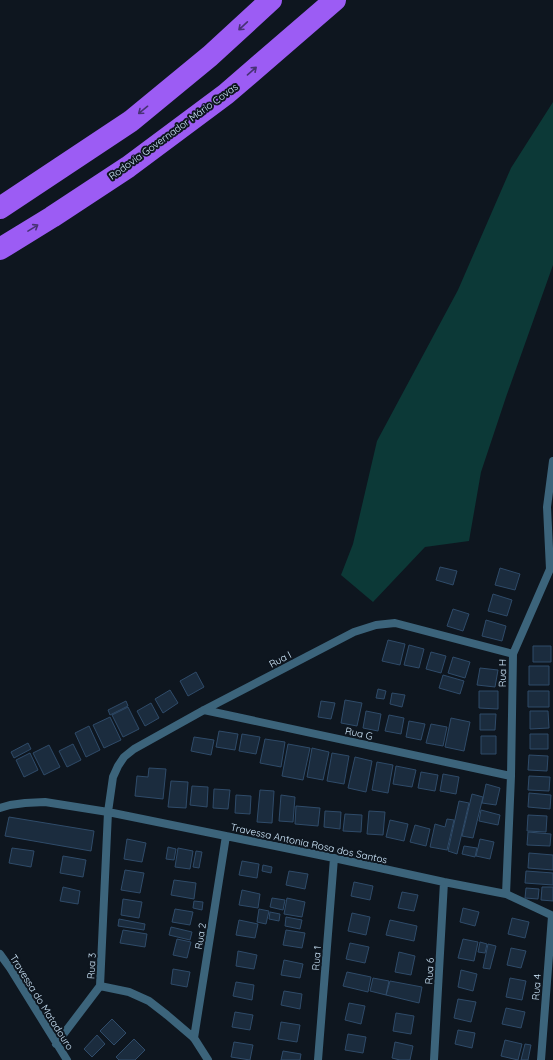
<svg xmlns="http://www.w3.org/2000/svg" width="553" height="1060" font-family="Quicksand,sans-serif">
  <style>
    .water { fill: #0c3937 }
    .building { fill: #1b2c3e; stroke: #2f4b69 }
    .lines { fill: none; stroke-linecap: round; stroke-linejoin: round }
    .minor { stroke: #3c647b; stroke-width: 8 }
    .trunk { stroke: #9c5cf4; stroke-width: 22 }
    .oneway { stroke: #473274 }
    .labels { text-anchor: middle; stroke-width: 4; stroke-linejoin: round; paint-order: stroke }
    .street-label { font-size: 10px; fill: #cfe8fc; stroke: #0e161f }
  </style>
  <rect width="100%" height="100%" fill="#0e161f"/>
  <path class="water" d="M 553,102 L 553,265 L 506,397 L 481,472 L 469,541 L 425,547 L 373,602 L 341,575 L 353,544 L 377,441 L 458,290 L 511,168 Z"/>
  <path class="building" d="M 440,567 L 457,571 L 453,585 L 436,580 Z
    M 500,568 L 520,574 L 515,590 L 495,585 Z
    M 493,594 L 512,600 L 507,616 L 488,611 Z
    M 453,609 L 469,614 L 463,631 L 447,626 Z
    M 486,620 L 506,626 L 502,641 L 482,636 Z
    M 388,640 L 405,644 L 400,665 L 382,661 Z
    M 409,645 L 424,649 L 419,668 L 404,665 Z
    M 533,646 L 551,646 L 551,662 L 533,662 Z
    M 431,652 L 446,656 L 441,673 L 426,669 Z
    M 453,657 L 470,662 L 465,678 L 448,673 Z
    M 529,666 L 549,666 L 549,685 L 529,685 Z
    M 480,668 L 498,670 L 495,687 L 477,685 Z
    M 196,672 L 204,687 L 188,696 L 180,681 Z
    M 443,675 L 464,681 L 460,694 L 439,688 Z
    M 378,689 L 386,691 L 384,699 L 376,698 Z
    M 170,690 L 178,703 L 163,713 L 155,699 Z
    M 479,691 L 498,691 L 498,709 L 479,708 Z
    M 528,691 L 549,691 L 549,707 L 528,707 Z
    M 392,693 L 405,695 L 402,707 L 390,704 Z
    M 345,700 L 362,703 L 357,726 L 341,723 Z
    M 126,701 L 128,706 L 110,715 L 108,710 Z
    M 321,701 L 335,703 L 331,719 L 318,717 Z
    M 151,703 L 159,718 L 145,726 L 137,711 Z
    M 128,707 L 139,729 L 123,737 L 112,715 Z
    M 366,711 L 381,714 L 378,731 L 363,728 Z
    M 530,711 L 548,711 L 549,728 L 530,729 Z
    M 480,714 L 496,714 L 495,730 L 480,730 Z
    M 389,715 L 404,718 L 401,734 L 385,731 Z
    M 110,717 L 121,740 L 104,748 L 93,725 Z
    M 451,718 L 470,722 L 464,751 L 445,747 Z
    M 409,721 L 425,724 L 421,740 L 406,737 Z
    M 431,724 L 447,727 L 443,746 L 426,743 Z
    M 89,726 L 100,750 L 86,757 L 75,733 Z
    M 219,731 L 238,734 L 235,750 L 216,747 Z
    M 242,734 L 260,737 L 256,754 L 239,751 Z
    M 530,734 L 548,734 L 548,749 L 530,749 Z
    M 481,736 L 496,736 L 496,754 L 481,754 Z
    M 194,737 L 214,740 L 211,755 L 191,751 Z
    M 265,739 L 285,742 L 281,767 L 260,763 Z
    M 28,743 L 31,749 L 14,758 L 11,752 Z
    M 73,744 L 81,760 L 67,767 L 59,751 Z
    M 288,744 L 310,748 L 303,780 L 282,776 Z
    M 49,745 L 60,767 L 44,775 L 33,753 Z
    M 312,748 L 329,752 L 323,780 L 307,777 Z
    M 30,753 L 38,770 L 24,777 L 16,760 Z
    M 332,753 L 349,756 L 344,784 L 327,781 Z
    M 529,755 L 548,756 L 547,771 L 528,770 Z
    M 355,757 L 372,761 L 366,792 L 348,788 Z
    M 377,762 L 393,765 L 388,793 L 372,790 Z
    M 396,766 L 416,770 L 412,787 L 393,784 Z
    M 149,768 L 166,769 L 163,799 L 135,796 L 137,776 L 148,777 Z
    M 421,772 L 438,775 L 435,791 L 418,788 Z
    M 443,774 L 459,777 L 456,794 L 440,791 Z
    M 529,776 L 550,777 L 549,791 L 528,790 Z
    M 171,781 L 188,782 L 186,808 L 168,807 Z
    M 486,784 L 500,788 L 496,805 L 482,803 Z
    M 192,786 L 208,787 L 207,807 L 190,805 Z
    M 214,789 L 230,790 L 228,809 L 213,808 Z
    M 260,790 L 274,791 L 272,823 L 257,822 Z
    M 529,793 L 551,795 L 550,809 L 528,807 Z
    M 472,794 L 483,797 L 473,838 L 462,836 Z
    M 236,795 L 251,796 L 250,814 L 235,813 Z
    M 281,795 L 295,797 L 293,822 L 279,821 Z
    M 459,801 L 469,803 L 457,854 L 448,851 Z
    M 296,806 L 320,808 L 318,826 L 295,824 Z
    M 481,810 L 500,815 L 498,825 L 479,821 Z
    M 325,811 L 341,812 L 340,829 L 324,827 Z
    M 369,811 L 385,812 L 383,835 L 367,834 Z
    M 345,814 L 362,815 L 361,832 L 343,831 Z
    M 528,815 L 547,816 L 546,832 L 527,831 Z
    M 9,817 L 94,831 L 91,851 L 5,836 Z
    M 447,819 L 454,820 L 447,850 L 430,847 L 435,824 L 445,827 Z
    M 390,820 L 408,824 L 404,841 L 386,837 Z
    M 415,825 L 430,829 L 426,846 L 410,842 Z
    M 528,832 L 551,834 L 550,846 L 527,845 Z
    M 127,839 L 146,843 L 142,862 L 124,859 Z
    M 480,839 L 494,842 L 490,859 L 476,856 Z
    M 464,846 L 477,848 L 475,857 L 462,854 Z
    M 168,847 L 176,849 L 174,860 L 166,859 Z
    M 12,848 L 34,851 L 31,867 L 9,863 Z
    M 178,848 L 193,851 L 190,869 L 175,867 Z
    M 196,851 L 202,852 L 199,868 L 193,867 Z
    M 529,853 L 553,855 L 553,870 L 528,868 Z
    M 63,856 L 86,860 L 83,877 L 60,873 Z
    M 242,861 L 259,864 L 257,878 L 239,875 Z
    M 263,865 L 272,867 L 271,873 L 262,871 Z
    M 125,870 L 144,873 L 140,893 L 121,890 Z
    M 289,871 L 308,874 L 305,889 L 286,885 Z
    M 526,871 L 553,873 L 553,885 L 525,883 Z
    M 174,880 L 196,883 L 194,899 L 171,895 Z
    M 354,882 L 373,886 L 370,900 L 351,896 Z
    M 63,887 L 80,891 L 78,904 L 60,901 Z
    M 542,887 L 553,887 L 553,901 L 541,900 Z
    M 526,888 L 539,889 L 538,899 L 525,898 Z
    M 242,890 L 260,894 L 258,908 L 239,905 Z
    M 402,892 L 418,895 L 414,911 L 398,908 Z
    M 272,898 L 285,900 L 283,910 L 270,907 Z
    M 287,898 L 305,902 L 302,917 L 284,914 Z
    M 123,899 L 142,902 L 139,918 L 121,915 Z
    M 194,901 L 203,902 L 202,910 L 193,908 Z
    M 463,908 L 479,912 L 475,926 L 460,922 Z
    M 175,909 L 193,912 L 190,925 L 172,922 Z
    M 259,909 L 269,911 L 266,924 L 257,922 Z
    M 270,912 L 280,914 L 279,921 L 269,919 Z
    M 352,913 L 370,917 L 366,935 L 348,931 Z
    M 286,917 L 302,920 L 300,929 L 285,926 Z
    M 512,918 L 529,922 L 525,938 L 508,934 Z
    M 119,919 L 145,924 L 144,930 L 118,926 Z
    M 239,920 L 258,924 L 255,938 L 236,935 Z
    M 390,920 L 417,926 L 414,941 L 386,935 Z
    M 171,927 L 192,932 L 190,940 L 169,935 Z
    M 123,930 L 147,934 L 145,947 L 120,943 Z
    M 286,930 L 305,933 L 302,948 L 283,945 Z
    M 177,939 L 191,942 L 187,958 L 173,955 Z
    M 463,939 L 478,942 L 474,961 L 458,958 Z
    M 480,942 L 487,944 L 485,953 L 478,952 Z
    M 350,943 L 369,947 L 365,963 L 346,959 Z
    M 488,944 L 496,946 L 490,969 L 483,968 Z
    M 511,948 L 526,951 L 521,968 L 507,965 Z
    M 238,951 L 257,955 L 254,969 L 236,966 Z
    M 399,952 L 415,956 L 411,975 L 395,972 Z
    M 284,960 L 303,964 L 300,978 L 281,975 Z
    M 173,969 L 190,972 L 187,987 L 171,984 Z
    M 461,970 L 477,974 L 473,991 L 458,987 Z
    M 347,972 L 371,977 L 368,992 L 343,986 Z
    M 373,978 L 389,981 L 386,995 L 370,991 Z
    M 510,978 L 526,981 L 522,1000 L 506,997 Z
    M 390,981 L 422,987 L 419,1003 L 386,995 Z
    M 236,982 L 254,985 L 252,1000 L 233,996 Z
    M 284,991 L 302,994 L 300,1009 L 281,1005 Z
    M 458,999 L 476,1002 L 471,1022 L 454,1018 Z
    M 349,1003 L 365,1006 L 361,1024 L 345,1020 Z
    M 506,1008 L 525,1012 L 521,1028 L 502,1024 Z
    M 235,1012 L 253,1015 L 250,1030 L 232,1027 Z
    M 396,1013 L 414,1016 L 411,1034 L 393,1031 Z
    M 112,1019 L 126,1033 L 114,1045 L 100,1031 Z
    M 281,1022 L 300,1025 L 297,1042 L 278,1039 Z
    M 458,1030 L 475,1033 L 472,1048 L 455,1044 Z
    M 348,1034 L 366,1037 L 363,1053 L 345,1050 Z
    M 97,1035 L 105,1044 L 92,1057 L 84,1049 Z
    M 134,1039 L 145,1050 L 135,1060 L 119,1060 L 116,1057 Z
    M 505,1040 L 522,1044 L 518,1060 L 501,1056 Z
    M 234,1042 L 253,1045 L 250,1060 L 231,1057 Z
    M 395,1042 L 413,1046 L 410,1060 L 400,1060 L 392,1058 Z
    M 525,1044 L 531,1045 L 528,1060 L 521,1060 Z
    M 283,1051 L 301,1054 L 300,1060 L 281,1060 Z"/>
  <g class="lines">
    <path class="minor" d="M 204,710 L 511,776
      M 0,808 L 10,805 L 25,803 L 45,802 L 108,812 L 334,858 L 444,882 L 506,894 L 553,916
      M 506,894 L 511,776 L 513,654 L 550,569 L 547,507 L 553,461
      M 0,954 L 10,968 L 67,1060
      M 100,986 L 108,812 L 113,777 L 118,766 L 124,757 L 134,749 L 204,710 L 354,632 L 376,625 L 395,623 L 513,654
      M 100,986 L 129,992 L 149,1001 L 167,1015 L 194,1038 L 208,1060
      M 194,1038 L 226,836
      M 56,1044 L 100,986
      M 318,1060 L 334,858
      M 434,1060 L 444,882
      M 541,1060 L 552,916"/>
    <path class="trunk" d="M 0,208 L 131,121 L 210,56 L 271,0
      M 0,249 L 52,217 L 128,167 L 226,94 L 335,0"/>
  </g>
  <defs><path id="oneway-shaft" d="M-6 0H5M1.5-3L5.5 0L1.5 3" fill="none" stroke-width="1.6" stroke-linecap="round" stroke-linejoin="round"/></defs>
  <g class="oneway">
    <use href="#oneway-shaft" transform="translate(243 26) rotate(137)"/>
    <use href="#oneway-shaft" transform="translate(252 71) rotate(-41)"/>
    <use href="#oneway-shaft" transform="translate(143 110) rotate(141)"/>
    <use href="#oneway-shaft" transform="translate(33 228) rotate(-32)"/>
  </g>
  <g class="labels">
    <g class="street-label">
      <text transform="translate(173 131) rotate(-36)" y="4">Rodovia Governador Mário Covas</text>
      <text transform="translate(280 659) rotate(-28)" y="4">Rua I</text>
      <text transform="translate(502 673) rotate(-89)" y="4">Rua H</text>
      <text transform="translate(359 733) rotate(12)" y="4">Rua G</text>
      <text transform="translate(309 843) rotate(12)" y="4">Travessa Antonia Rosa dos Santos</text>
      <text transform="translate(200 936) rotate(-81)" y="4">Rua 2</text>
      <text transform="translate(316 958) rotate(-85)" y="4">Rua 1</text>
      <text transform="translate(91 966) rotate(-87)" y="4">Rua 3</text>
      <text transform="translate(429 971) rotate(-87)" y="4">Rua 6</text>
      <text transform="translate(536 987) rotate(-86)" y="4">Rua 4</text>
      <text transform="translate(42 1002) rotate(58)" y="4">Travessa do Matadouro</text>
    </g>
  </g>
</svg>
